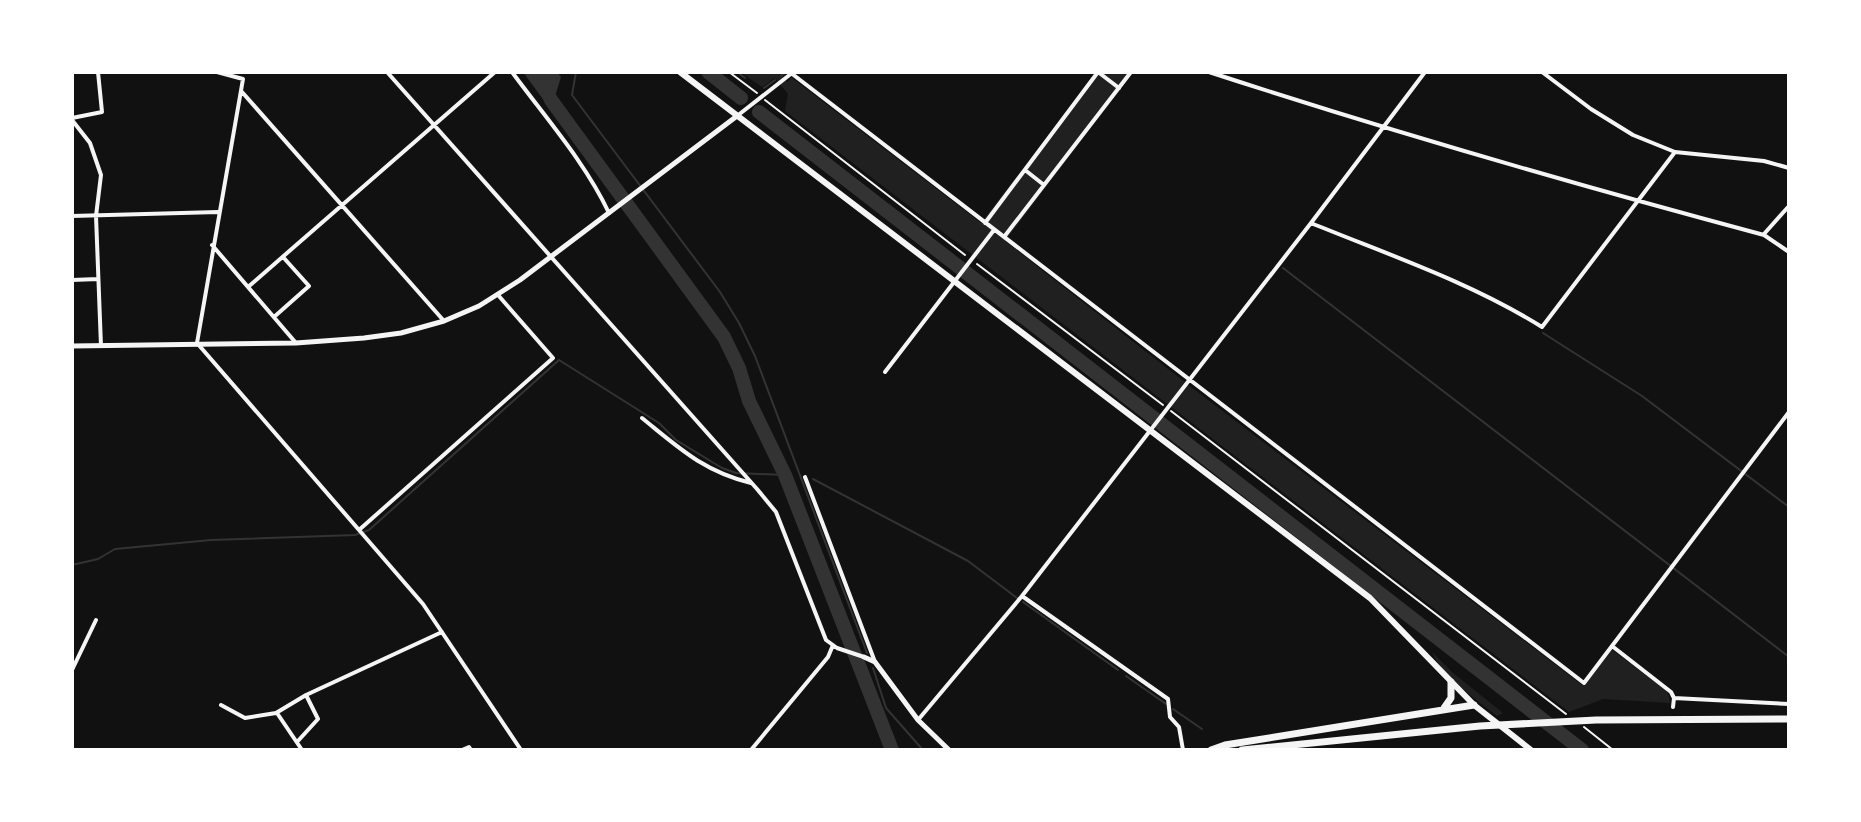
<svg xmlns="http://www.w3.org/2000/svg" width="1861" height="822" font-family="Lato,sans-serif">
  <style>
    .green { fill: #202020 }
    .water { fill: #333 }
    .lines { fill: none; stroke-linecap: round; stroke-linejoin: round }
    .stream { stroke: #333; stroke-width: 2 }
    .river { stroke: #333; stroke-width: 14 }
    .path { stroke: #f5f5f5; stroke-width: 2 }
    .minor { stroke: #f5f5f5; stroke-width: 4 }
    .tertiary { stroke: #f5f5f5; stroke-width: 5 }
    .secondary { stroke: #f5f5f5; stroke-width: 6 }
    .trunk { stroke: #f5f5f5; stroke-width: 7 }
  </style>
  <rect width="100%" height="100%" fill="#111"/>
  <path class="green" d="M 740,72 L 782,72 L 780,74 L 787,82 L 792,78 L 981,223 L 1097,72 L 1133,72 L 1005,241 L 1191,387 L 1582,685 L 1585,685 L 1612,650 L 1666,690 L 1669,696 L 1670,703 L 1603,699 L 1569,712 L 785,111 L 788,94 L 775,78 L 762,87 Z
    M 1432,652 L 1452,672 L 1503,713 L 1497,716 C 1478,701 1440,674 1432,652 Z"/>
  <path class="water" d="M 523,72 L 557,72 L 561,77 L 556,93 L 545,102 Z"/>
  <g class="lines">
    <path class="stream" d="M 576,72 L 572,95 L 720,292 L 739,323 L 755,356 L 867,653
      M 737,72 L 745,78
      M 781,76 L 786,72
      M 764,88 L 775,80
      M 1283,268 L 1789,657
      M 1543,333 L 1642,396 L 1789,507
      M 813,479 L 968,561 L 1017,598
      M 72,565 L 98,559 L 115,549 L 211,540 L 355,535 L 369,530 L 559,360 L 659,423 L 676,440 L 722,468 L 736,473 L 785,475
      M 1023,602 L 1118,670
      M 873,668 L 886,708 L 923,750
      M 1126,676 L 1166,704
      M 1173,709 L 1202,729"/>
    <path class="river" d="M 539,72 L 551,100 L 724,337 L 739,368 L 749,401 L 785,475 L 892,750
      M 708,72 L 741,98
      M 759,112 L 1582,750"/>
    <path class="path" d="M 729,72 L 757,93
      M 765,100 L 965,255
      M 977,264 L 1163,405
      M 1171,411 L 1566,714
      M 1584,727 L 1613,750"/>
    <path class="minor" d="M 217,72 L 243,79 L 197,343 L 359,530 L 553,358 L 498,295
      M 387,72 L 757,489 L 776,512 L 826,640 L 837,648 L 864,657
      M 512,72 C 545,117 585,162 609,213
      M 1098,72 L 1119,88
      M 1209,72 C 1393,132 1577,185 1764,235 L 1789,252
      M 791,73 L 1584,683 L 1612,646 L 1671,692 L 1674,698 L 1789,704
      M 242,92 L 444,321
      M 737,116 L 792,73
      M 72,118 L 102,112 L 98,72
      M 72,120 L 90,143 L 101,175 L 96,216 L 101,346
      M 1675,152 L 1764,161 L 1789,168
      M 1025,170 L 1044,185
      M 72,216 L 218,212
      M 985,223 L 1098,72
      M 1311,223 L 1425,72
      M 1764,234 L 1789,206
      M 1004,237 L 1131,72
      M 212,245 L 296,343
      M 72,280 L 98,279
      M 248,287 L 495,72
      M 274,317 L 309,286 L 283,257
      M 885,372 L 994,230
      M 642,418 C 679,448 703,471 751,483
      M 805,477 L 875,662
      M 359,530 L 423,604 L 521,750
      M 1022,596 L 1168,699 L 1170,717 L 1179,727 L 1183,750
      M 1612,646 L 1789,412
      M 72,670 L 96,620
      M 221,705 L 245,718 L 276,713 L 306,695 L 442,632
      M 1673,707 L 1674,698
      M 277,713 L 302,750
      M 918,720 L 1022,596 L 1311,223 C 1389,255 1470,282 1542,327 L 1675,152 L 1633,135 L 1591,109 L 1542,72
      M 297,742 L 318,719 L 306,695
      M 462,750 L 469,747 L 471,750
      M 751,750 L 828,657 L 833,645"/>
    <path class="tertiary" d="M 72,346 L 296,343 L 364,338 L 401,333 L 444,321 L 479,306 L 520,280 L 737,116
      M 864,657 L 875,662 L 918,720 L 949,750"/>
    <path class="secondary" d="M 680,72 L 1370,598 L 1474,705 L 1531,750"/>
    <path class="trunk" d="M 1444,708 L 1451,698 L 1451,682
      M 1211,750 L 1225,745 L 1474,705
      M 1242,750 L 1480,726 L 1596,720 L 1789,719"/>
  </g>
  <rect width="1861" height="822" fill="none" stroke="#ffffff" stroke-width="148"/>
</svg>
